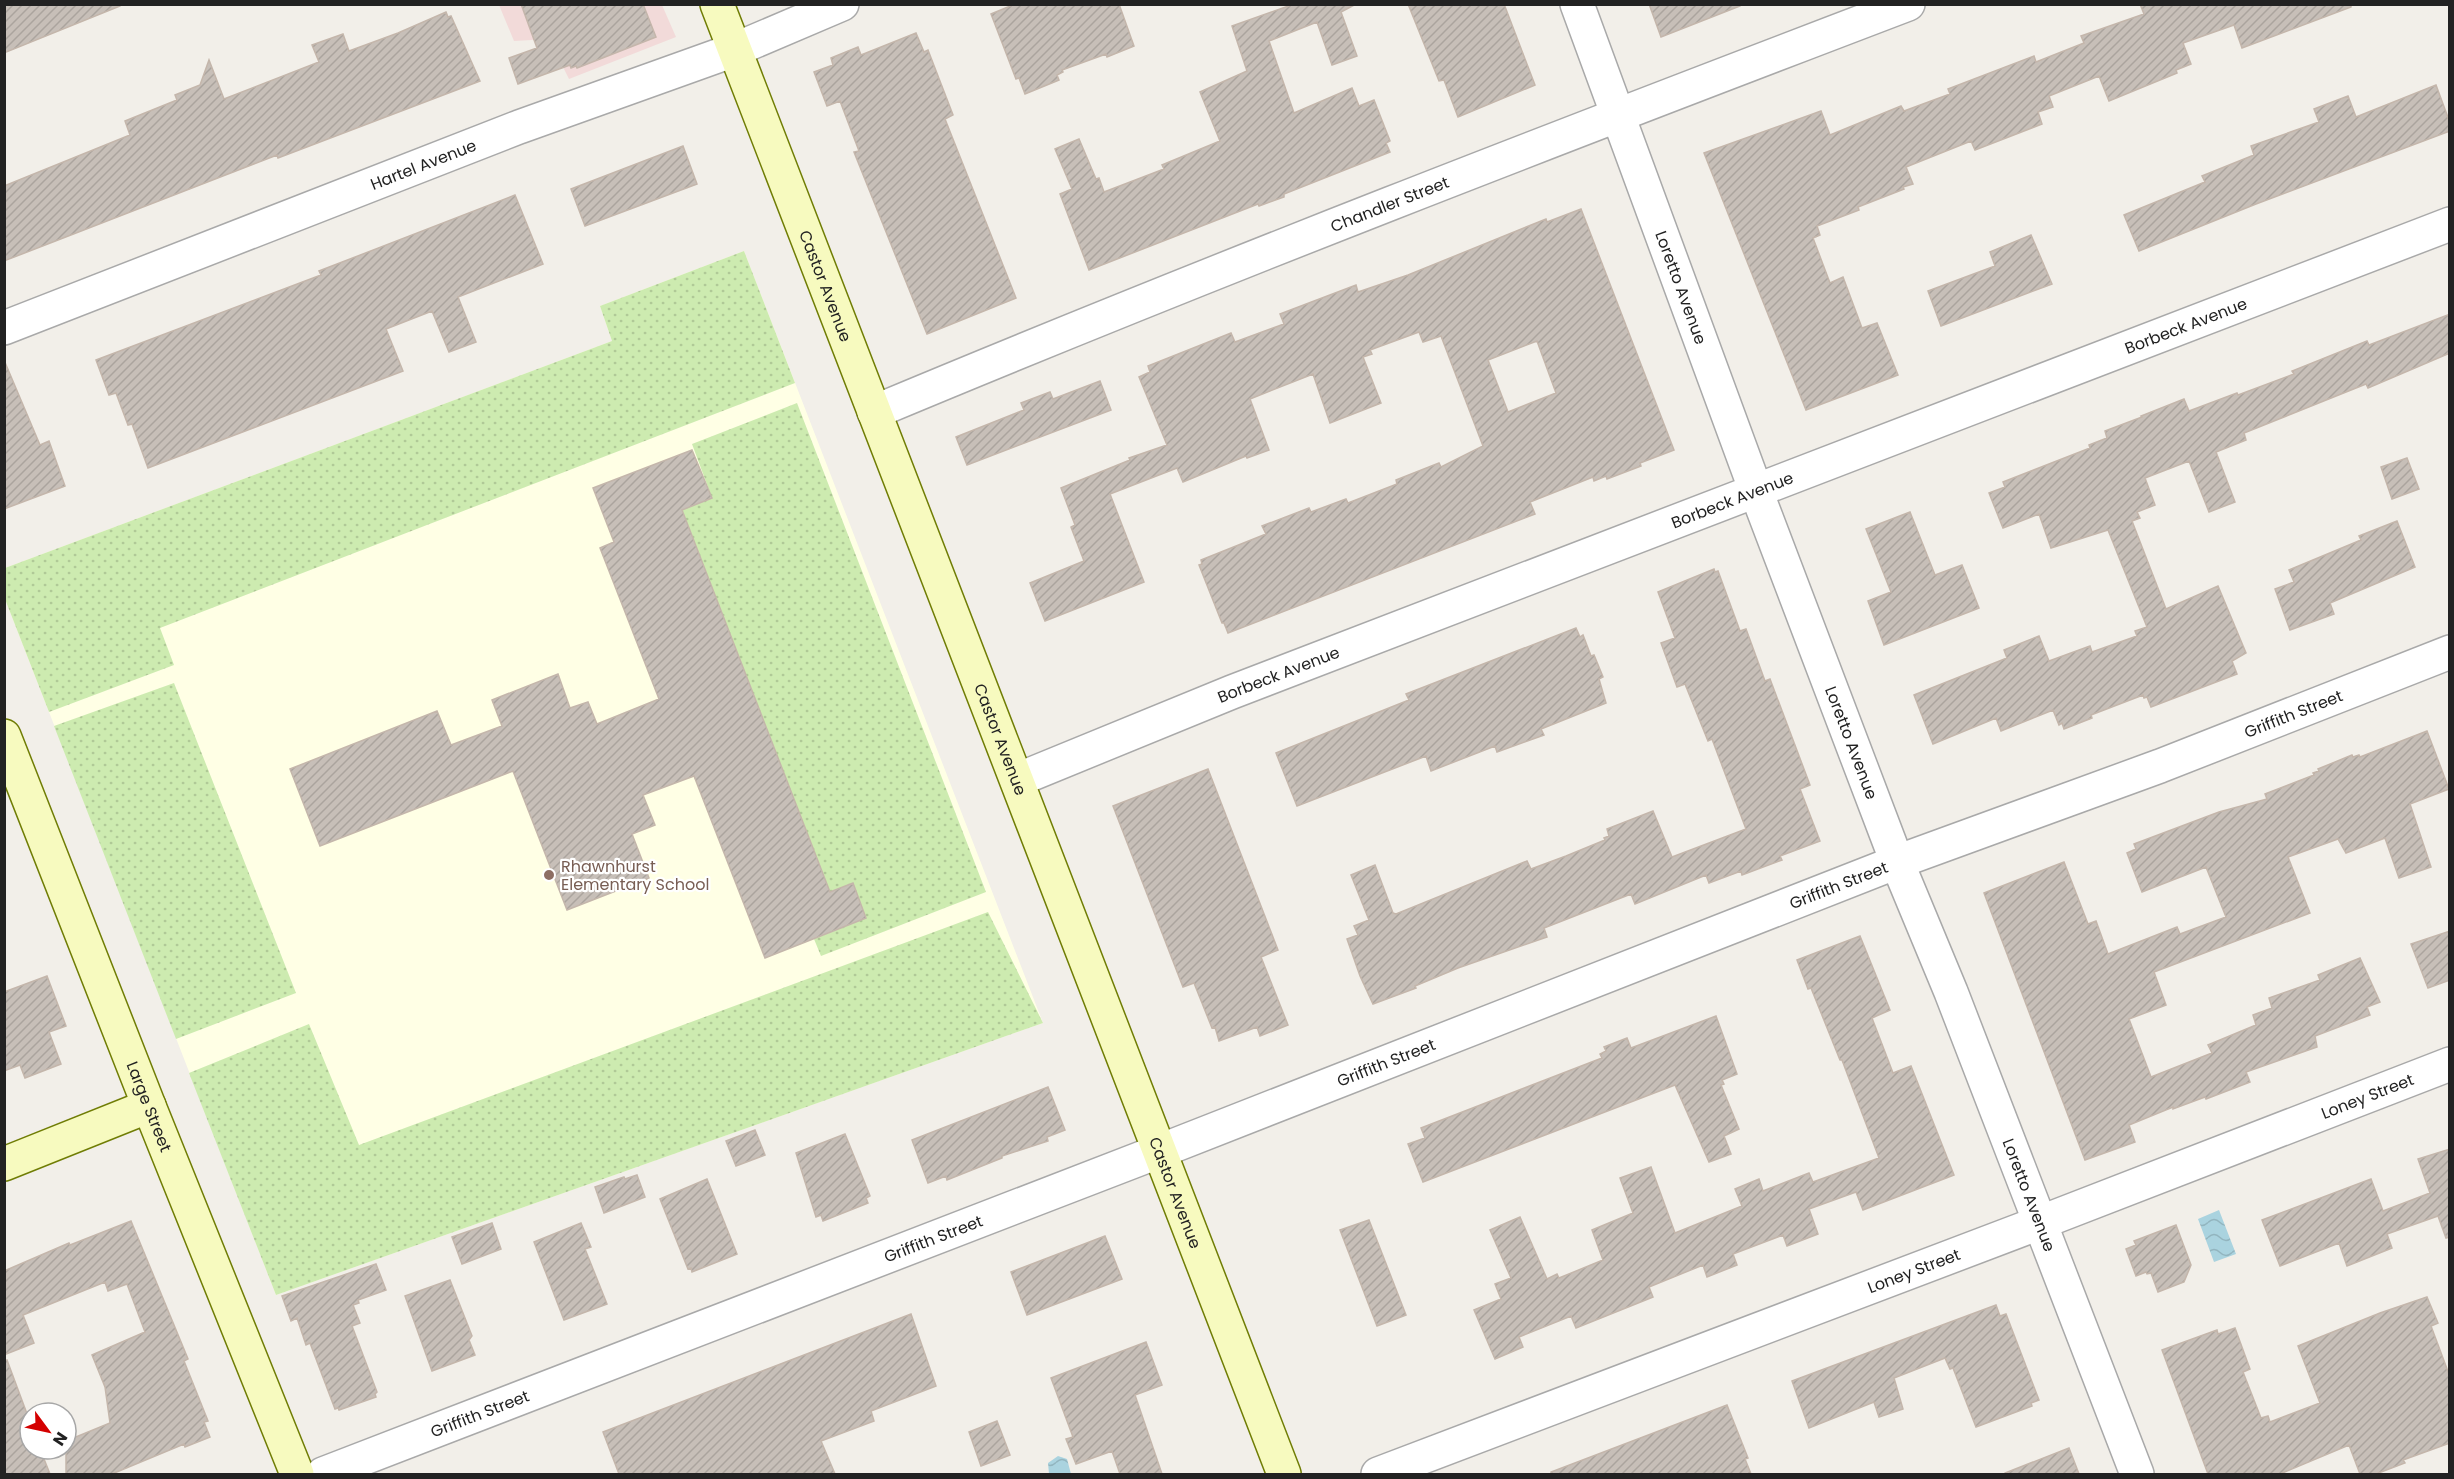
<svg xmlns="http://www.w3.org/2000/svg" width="2454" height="1479" font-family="Poppins,sans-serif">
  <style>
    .commercial { fill: #f2dad9 }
    .education { fill: #ffffe5 }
    .grass { fill: url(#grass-dots) }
    .water { fill: url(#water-waves) }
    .building { fill: url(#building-hatch); stroke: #c4b6ab; stroke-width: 1.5; fill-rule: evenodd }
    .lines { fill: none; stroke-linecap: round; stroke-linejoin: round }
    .street-casing { stroke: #a9a9a9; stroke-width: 36 }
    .secondary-casing { stroke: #707d05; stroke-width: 36 }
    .street { stroke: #fff; stroke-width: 33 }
    .secondary { stroke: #f7fabf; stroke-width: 33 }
    .education-dot { fill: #8d6e63; stroke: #fff; stroke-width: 2 }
    .labels { text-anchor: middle; stroke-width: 4.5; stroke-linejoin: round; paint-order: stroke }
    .street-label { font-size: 16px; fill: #222; stroke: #fff }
    .education-label { font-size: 16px; fill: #785e54; stroke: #fff; text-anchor: start }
  </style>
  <defs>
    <pattern id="grass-dots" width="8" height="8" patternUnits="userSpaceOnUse" patternTransform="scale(1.5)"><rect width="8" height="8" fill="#cdebb0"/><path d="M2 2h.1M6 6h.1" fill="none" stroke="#b0c997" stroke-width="1.8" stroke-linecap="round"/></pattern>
    <pattern id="water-waves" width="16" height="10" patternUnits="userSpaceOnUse" patternTransform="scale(1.5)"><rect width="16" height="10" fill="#aad3df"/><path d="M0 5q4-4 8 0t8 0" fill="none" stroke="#92b5bf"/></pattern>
    <pattern id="building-hatch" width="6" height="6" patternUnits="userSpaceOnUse" patternTransform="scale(1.5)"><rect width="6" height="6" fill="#c7bfb8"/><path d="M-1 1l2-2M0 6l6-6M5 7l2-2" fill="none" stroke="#aba49e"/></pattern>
  </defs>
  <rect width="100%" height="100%" fill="#f2efe9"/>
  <path class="commercial" d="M 499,5 L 662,5 L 676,37 L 569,79 L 549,39 L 514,41 Z"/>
  <path class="education" d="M 744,251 L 1043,1023 L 276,1295 L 5,599 L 5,568 L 612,341 L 600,306 Z"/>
  <path class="grass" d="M 744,251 L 795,383 L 160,628 L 174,665 L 49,712 L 5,599 L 5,568 L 612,341 L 600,306 Z
    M 797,403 L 986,892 L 821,956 L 814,939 L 866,918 L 853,883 L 830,892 L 682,510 L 712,498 L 692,444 Z
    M 174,683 L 296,993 L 176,1039 L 54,726 Z
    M 988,912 L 1043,1023 L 276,1295 L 189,1073 L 309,1024 L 359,1145 Z"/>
  <path class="water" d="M 2219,1210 L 2236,1254 L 2214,1262 L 2198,1219 Z
    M 1058,1456 L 1067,1459 L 1071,1474 L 1049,1474 L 1048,1463 Z"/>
  <path class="building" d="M 4,4 L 120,4 L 120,6 L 4,53 Z
    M 521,4 L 643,4 L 656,37 L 577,68 L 576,66 L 571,68 L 570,65 L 518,84 L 509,58 L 537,48 Z
    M 1015,4 L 1119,4 L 1134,46 L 1107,57 L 1106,54 L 1062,70 L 1063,72 L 1057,75 L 1059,80 L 1025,94 L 1019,78 L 1016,79 L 991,14 Z
    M 1294,4 L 1356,4 L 1341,12 L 1357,56 L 1332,65 L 1317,22 L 1269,41 L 1294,113 L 1352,88 L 1359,106 L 1374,100 L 1390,141 L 1386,143 L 1390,152 L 1284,194 L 1284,197 L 1259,206 L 1258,204 L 1089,270 L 1060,194 L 1072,189 L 1055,149 L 1079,139 L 1096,179 L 1099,178 L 1104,192 L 1164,169 L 1162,165 L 1220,141 L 1200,92 L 1247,71 L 1232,26 Z
    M 1408,4 L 1504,4 L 1535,85 L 1458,117 L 1444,80 L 1439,81 Z
    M 1649,4 L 1740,4 L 1740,6 L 1661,37 Z
    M 2140,4 L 2351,4 L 2351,7 L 2242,48 L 2234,25 L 2183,43 L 2191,64 L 2176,70 L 2177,73 L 2109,101 L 2099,76 L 2049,96 L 2053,107 L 2038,112 L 2042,124 L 1975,150 L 1971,141 L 1906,167 L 1913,184 L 1903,187 L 1904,189 L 1858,207 L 1859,210 L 1817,226 L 1820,235 L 1813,238 L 1830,283 L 1843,277 L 1862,328 L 1877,323 L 1898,375 L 1806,410 L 1704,153 L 1821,111 L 1830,135 L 1901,106 L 1904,111 L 1950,94 L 1948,89 L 2034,56 L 2036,62 L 2084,43 L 2081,36 L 2144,14 Z
    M 446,12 L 448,17 L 451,16 L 480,81 L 278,158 L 277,155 L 4,261 L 4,186 L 130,135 L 125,121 L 177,100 L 175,95 L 200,85 L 209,60 L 224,99 L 319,62 L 312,45 L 343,34 L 349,51 L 398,33 Z
    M 916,33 L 924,52 L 928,50 L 953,115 L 945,119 L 1016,298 L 927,334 L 854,152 L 859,151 L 840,101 L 827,106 L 814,72 L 833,65 L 831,58 L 858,47 L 861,55 Z
    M 2436,85 L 2450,123 L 2450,131 L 2256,204 L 2139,251 L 2124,215 L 2205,182 L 2202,176 L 2254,155 L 2251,146 L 2319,122 L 2314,109 L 2348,96 L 2356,117 Z
    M 683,146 L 697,184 L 585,226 L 571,189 Z
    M 515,195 L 543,264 L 458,297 L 476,342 L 449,352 L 432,311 L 386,329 L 403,371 L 148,468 L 132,424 L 128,425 L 116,393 L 109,395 L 96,360 L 321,275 L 319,271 Z
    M 1581,209 L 1674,450 L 1640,463 L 1641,466 L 1607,479 L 1606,476 L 1594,481 L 1593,477 L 1530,502 L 1535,514 L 1228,633 L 1224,623 L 1222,623 L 1199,565 L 1202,564 L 1201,560 L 1266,534 L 1262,526 L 1309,508 L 1311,512 L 1346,499 L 1348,503 L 1397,484 L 1396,480 L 1439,463 L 1441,467 L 1483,446 L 1441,336 L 1423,342 L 1419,332 L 1370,350 L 1372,354 L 1363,357 L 1381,403 L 1330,423 L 1313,374 L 1250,399 L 1269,450 L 1247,458 L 1246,456 L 1183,482 L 1177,468 L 1110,494 L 1144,582 L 1045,621 L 1030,583 L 1084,561 L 1071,527 L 1075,525 L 1061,488 L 1130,460 L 1129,458 L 1167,445 L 1139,377 L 1150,372 L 1148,366 L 1231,333 L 1235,342 L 1284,324 L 1280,314 L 1356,285 L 1358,292 L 1408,275 L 1546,219 L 1547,222 ZM 1537,341 L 1556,393 L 1508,412 L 1488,360 Z
    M 2031,235 L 2052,284 L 1941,326 L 1928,291 L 1995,266 L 1990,252 Z
    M 2450,314 L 2450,353 L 2368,388 L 2366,384 L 2244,433 L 2246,440 L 2216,452 L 2235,502 L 2209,512 L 2189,461 L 2145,478 L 2155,505 L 2137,512 L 2140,518 L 2132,521 L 2166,609 L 2218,586 L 2246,653 L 2232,661 L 2237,674 L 2151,707 L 2147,697 L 2144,698 L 2143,695 L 2091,715 L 2092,718 L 2064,729 L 2062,723 L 2059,725 L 2053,710 L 2001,731 L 1996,718 L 1933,744 L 1914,695 L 2007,658 L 2004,650 L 2039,636 L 2049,661 L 2090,646 L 2092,652 L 2137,636 L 2135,631 L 2147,627 L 2108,530 L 2051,548 L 2039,514 L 2003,528 L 1989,493 L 2005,487 L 2003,482 L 2090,448 L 2089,445 L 2107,438 L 2105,431 L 2142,417 L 2141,416 L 2184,399 L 2189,411 L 2237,393 L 2238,395 L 2294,374 L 2292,371 L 2367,341 L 2369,345 Z
    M 4,360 L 40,445 L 49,441 L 65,486 L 4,509 Z
    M 1100,381 L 1111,410 L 967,465 L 956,437 L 1024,410 L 1021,403 L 1050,392 L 1053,399 Z
    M 692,450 L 712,498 L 682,510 L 830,892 L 853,883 L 866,918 L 765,958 L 694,776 L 643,795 L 655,825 L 632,834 L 649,878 L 567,910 L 513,771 L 320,846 L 290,769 L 437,711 L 451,745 L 502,726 L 492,700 L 558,674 L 570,708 L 588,702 L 597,724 L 659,699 L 600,548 L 614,542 L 593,488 Z
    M 2407,458 L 2419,489 L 2392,499 L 2381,467 Z
    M 1910,512 L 1935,575 L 1962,565 L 1979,608 L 1884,645 L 1868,601 L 1891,592 L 1866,529 Z
    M 2397,521 L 2415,567 L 2330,603 L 2334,614 L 2290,630 L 2275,589 L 2294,582 L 2289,570 L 2361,540 L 2359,536 Z
    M 1714,569 L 1715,572 L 1718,571 L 1740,631 L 1746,629 L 1765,681 L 1770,679 L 1810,785 L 1800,789 L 1820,841 L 1780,856 L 1782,860 L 1742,875 L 1741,871 L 1709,883 L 1706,875 L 1635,904 L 1631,894 L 1544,928 L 1547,937 L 1458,968 L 1415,986 L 1416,988 L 1373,1004 L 1360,976 L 1347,939 L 1358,935 L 1354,926 L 1369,920 L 1351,875 L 1375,865 L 1393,913 L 1396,914 L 1527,861 L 1531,869 L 1566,856 L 1605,840 L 1604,838 L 1609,836 L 1607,829 L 1653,811 L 1672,857 L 1746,829 L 1712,739 L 1708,741 L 1685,684 L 1677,687 L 1661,643 L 1675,638 L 1658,592 Z
    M 1576,628 L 1580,637 L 1583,635 L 1591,656 L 1594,655 L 1603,677 L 1599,679 L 1606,703 L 1541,729 L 1544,735 L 1497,752 L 1495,746 L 1431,771 L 1426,756 L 1297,806 L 1276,753 L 1409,700 L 1406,694 Z
    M 2427,731 L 2449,789 L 2410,804 L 2431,867 L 2399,878 L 2385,838 L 2346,853 L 2338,839 L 2288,857 L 2310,913 L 2154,972 L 2166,1005 L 2129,1019 L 2151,1077 L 2212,1053 L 2208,1045 L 2256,1025 L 2253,1015 L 2272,1008 L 2269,998 L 2320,980 L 2318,975 L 2360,958 L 2380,1002 L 2367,1007 L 2370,1015 L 2315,1036 L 2317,1047 L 2246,1072 L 2250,1082 L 2206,1099 L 2205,1097 L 2173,1109 L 2173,1107 L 2129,1125 L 2135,1142 L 2085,1160 L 1984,893 L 2064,862 L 2088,924 L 2096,921 L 2108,954 L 2177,927 L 2180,934 L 2226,917 L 2206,867 L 2142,892 L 2127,853 L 2136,849 L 2134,844 L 2219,812 L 2267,799 L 2265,794 L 2314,775 L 2313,773 L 2319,771 L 2318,769 L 2352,755 L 2353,757 L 2359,755 L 2360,757 Z
    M 1208,769 L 1278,950 L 1261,957 L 1288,1025 L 1260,1036 L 1257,1027 L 1219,1041 L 1215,1027 L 1212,1028 L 1194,983 L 1183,987 L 1113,806 Z
    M 2450,931 L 2450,980 L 2428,988 L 2411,944 Z
    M 1860,936 L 1890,1010 L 1872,1018 L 1893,1073 L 1911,1066 L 1954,1175 L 1863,1210 L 1856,1192 L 1809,1209 L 1818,1234 L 1787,1246 L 1783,1235 L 1733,1254 L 1737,1265 L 1707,1277 L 1703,1265 L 1649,1287 L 1653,1297 L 1576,1328 L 1571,1316 L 1519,1337 L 1523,1347 L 1495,1359 L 1474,1310 L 1501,1299 L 1495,1284 L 1511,1278 L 1490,1230 L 1520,1217 L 1547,1279 L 1557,1274 L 1559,1278 L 1603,1260 L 1592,1230 L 1633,1213 L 1620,1178 L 1651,1167 L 1675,1233 L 1742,1206 L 1735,1189 L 1759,1179 L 1763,1191 L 1809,1173 L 1813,1182 L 1879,1158 L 1842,1060 L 1840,1060 L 1811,988 L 1808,989 L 1797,960 Z
    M 47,976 L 66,1026 L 49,1032 L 61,1064 L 25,1078 L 20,1065 L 4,1071 L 4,992 Z
    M 1716,1016 L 1737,1074 L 1722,1080 L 1724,1084 L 1721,1085 L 1739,1129 L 1724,1136 L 1731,1154 L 1709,1162 L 1675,1085 L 1423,1182 L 1408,1144 L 1425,1138 L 1421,1128 L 1602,1058 L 1600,1054 L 1606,1051 L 1604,1047 L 1627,1038 L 1631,1048 Z
    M 1048,1087 L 1065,1130 L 1047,1137 L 1048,1141 L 1002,1156 L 1002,1158 L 947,1180 L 946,1176 L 928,1183 L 912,1140 Z
    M 755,1130 L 765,1155 L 736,1166 L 726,1141 Z
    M 845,1134 L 870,1196 L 866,1198 L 868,1203 L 823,1221 L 821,1215 L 816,1217 L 796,1153 Z
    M 2450,1149 L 2450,1237 L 2446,1238 L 2438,1216 L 2387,1234 L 2392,1248 L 2347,1266 L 2339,1243 L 2280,1266 L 2262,1220 L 2371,1179 L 2383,1211 L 2430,1193 L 2418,1159 Z
    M 637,1175 L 645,1197 L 604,1213 L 595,1187 L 624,1177 L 625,1179 Z
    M 707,1179 L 737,1254 L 692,1272 L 691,1268 L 688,1269 L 660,1199 Z
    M 1369,1220 L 1406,1315 L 1377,1326 L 1340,1230 Z
    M 131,1221 L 188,1359 L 184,1361 L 208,1421 L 204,1422 L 210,1437 L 185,1447 L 184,1444 L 112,1474 L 66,1474 L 66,1441 L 110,1423 L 105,1387 L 92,1355 L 145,1332 L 127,1284 L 108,1291 L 105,1282 L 23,1315 L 34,1343 L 4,1355 L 4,1271 L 69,1243 L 70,1245 Z
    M 492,1223 L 501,1249 L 462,1264 L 452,1237 Z
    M 581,1223 L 591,1247 L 585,1249 L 607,1304 L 564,1320 L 534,1242 Z
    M 2176,1225 L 2191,1265 L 2184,1282 L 2158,1292 L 2151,1273 L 2147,1274 L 2146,1272 L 2136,1276 L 2126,1249 L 2136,1245 L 2134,1241 Z
    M 1105,1236 L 1122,1279 L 1027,1315 L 1011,1272 Z
    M 376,1264 L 386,1290 L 358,1300 L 359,1303 L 353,1305 L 360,1323 L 352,1326 L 377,1392 L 375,1394 L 376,1397 L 339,1410 L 338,1408 L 335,1409 L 310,1343 L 306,1345 L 297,1318 L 291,1321 L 282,1296 Z
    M 450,1280 L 472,1336 L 469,1340 L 475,1355 L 432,1371 L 405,1296 Z
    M 2427,1297 L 2438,1323 L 2431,1326 L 2450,1377 L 2450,1443 L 2403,1460 L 2405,1463 L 2376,1474 L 2360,1474 L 2349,1445 L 2280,1474 L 2208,1474 L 2162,1350 L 2217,1330 L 2218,1334 L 2235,1328 L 2250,1369 L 2243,1372 L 2261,1418 L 2268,1416 L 2270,1422 L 2320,1403 L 2298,1346 L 2380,1313 Z
    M 1996,1305 L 2000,1316 L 2006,1314 L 2039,1400 L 2031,1403 L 2032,1406 L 1976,1427 L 1953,1368 L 1950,1369 L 1945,1358 L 1894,1378 L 1903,1409 L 1879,1417 L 1874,1402 L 1809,1428 L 1792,1381 Z
    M 911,1314 L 936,1386 L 871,1411 L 874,1421 L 821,1441 L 835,1474 L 619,1474 L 603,1432 Z
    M 1146,1342 L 1162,1385 L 1135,1395 L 1162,1474 L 1120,1474 L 1112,1451 L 1076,1464 L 1066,1439 L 1073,1437 L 1051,1378 Z
    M 7,1360 L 30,1422 L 30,1449 L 40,1449 L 50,1474 L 4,1474 L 4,1361 Z
    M 1727,1405 L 1748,1458 L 1745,1459 L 1751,1474 L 1551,1474 L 1551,1472 Z
    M 997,1421 L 1010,1455 L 981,1466 L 969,1432 Z
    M 2069,1448 L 2079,1474 L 2005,1474 L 2005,1473 Z"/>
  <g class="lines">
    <g class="street-casing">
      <g id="street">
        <path id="s1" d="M 1577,4 L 1756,491 L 1897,862 L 1951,992 L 2137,1474"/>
        <path id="s2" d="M 4,328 L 519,127 L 734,50 L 842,4"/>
        <path id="s3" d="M 874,412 C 1216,269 1562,136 1908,4"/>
        <path id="s4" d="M 1017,780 L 1232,692 L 2450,224"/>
        <path id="s5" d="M 323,1474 L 1160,1151 L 1897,862 L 2160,766 L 2450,652"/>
        <path id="s6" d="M 1378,1474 L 2039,1223 L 2450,1064"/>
      </g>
    </g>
    <g class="secondary-casing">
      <g id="secondary">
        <path id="s7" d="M 717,4 L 1284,1474"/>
        <path id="s8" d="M 4,736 L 149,1106 L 297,1474"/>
        <path d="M 4,1164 L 149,1106"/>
      </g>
    </g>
    <use href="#street" class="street"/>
    <use href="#secondary" class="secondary"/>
  </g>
  <circle class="education-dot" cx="549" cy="875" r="6"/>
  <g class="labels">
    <g class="street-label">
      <text dy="6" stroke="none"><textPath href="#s2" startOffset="450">Hartel Avenue</textPath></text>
      <text dy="6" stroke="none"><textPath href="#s3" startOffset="556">Chandler Street</textPath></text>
      <text dy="6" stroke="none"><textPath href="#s7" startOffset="302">Castor Avenue</textPath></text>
      <text dy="6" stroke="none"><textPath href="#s1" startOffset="302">Loretto Avenue</textPath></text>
      <text dy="6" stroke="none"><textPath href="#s4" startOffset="1254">Borbeck Avenue</textPath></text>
      <text dy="6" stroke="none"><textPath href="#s4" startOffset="768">Borbeck Avenue</textPath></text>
      <text dy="6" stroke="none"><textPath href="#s4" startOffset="282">Borbeck Avenue</textPath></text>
      <text dy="6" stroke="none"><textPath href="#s5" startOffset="2112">Griffith Street</textPath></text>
      <text dy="6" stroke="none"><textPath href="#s7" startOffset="788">Castor Avenue</textPath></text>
      <text dy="6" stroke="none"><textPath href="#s1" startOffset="788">Loretto Avenue</textPath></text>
      <text dy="6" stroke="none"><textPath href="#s5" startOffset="1626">Griffith Street</textPath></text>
      <text dy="6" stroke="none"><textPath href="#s5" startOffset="1140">Griffith Street</textPath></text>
      <text dy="6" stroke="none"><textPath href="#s6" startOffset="1059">Loney Street</textPath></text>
      <text dy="6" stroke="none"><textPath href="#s8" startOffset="398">Large Street</textPath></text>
      <text dy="6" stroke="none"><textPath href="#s7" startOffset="1274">Castor Avenue</textPath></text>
      <text dy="6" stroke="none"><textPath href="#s1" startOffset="1274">Loretto Avenue</textPath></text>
      <text dy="6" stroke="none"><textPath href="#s5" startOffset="654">Griffith Street</textPath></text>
      <text dy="6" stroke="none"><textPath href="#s6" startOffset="573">Loney Street</textPath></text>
      <text dy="6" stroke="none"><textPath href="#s5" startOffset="168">Griffith Street</textPath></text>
    </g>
    <g class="education-label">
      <text x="561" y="872">Rhawnhurst<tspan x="561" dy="18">Elementary School</tspan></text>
    </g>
  </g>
  <rect width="2454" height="1479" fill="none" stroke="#222222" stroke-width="12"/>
  <g transform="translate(48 1431) rotate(123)"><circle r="28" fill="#ffffff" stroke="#a7a7a7" stroke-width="1.5"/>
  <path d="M0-4.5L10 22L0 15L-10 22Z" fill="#d40000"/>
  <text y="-9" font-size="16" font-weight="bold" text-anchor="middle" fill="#222222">N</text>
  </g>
</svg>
